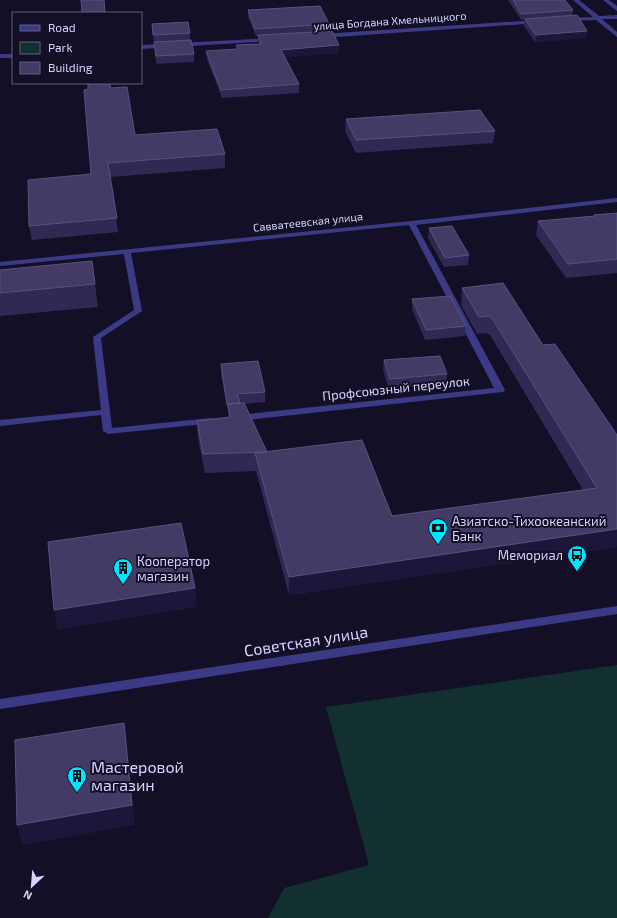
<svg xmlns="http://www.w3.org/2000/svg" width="617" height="918" font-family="'Exo 2',sans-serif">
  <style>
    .green { fill: #12302f }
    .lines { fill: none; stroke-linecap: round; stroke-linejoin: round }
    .minor { fill: #3d3a85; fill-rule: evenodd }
    .wall { fill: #312854 }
    .shaded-wall { fill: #1d163a }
    .building { fill: #433a66; stroke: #5a527e }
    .labels { text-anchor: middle; stroke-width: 4; stroke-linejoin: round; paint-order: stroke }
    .far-street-label { font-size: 11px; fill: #d9d4ff; stroke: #130f26 }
    .street-label { font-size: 13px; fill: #d9d4ff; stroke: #130f26 }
    .poi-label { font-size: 13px; fill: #d9d4ff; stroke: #130f26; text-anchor: start }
    .near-street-label { font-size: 16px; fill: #d9d4ff; stroke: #130f26 }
    .near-poi-label { font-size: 16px; fill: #d9d4ff; stroke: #130f26; text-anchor: start }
  </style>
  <rect width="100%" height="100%" fill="#130f26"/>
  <path class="green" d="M 617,665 L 617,918 L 268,918 L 284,888 L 369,865 L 326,707 Z"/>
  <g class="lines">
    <path class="minor" d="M 573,0 L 579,0 L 599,16 L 617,15 L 617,19 L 602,19 L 617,32 L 617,37 L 596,20 L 564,21 L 564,19 L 566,18 L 593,17 Z
      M 603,0 L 609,0 L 617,6 L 617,11 Z
      M 538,20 L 540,21 L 540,23 L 321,38 L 318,36 L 321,34 Z
      M 273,38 L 273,40 L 271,41 L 141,49 L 141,45 Z
      M 0,54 L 13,54 L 13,58 L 0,58 Z
      M 617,198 L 617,202 L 416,225 L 505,390 L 503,392 L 238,421 L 233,418 L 238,415 L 494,388 L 409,225 L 131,253 L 142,311 L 101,338 L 112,428 L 211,418 L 216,421 L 214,423 L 108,434 L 103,431 L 101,415 L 0,426 L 0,420 L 101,410 L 93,337 L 134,310 L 124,254 L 0,266 L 0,262 L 411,221 Z
      M 617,606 L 617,614 L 0,709 L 0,699 Z"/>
  </g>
  <path class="wall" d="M 508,0 L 565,0 L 573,10 L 572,16 L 587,31 L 586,38 L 535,42 L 524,26 L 525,20 L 521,20 Z
    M 248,10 L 329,24 L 329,31 L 339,45 L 339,53 L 285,57 L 299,84 L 299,93 L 222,98 L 207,59 L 206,51 L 237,49 L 236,45 L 259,44 L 258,36 L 256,36 L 248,17 Z
    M 152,24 L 190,33 L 190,40 L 194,54 L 194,62 L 156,64 Z
    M 88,83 L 111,83 L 111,88 L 135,135 L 225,154 L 225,168 L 110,177 L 118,232 L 32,240 L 29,226 L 91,174 Z
    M 346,119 L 495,131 L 493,143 L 356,153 L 345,131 Z
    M 617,213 L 617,273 L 566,278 L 536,235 L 538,221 L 594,216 L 594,215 Z
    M 429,228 L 469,255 L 468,265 L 444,267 L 428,238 Z
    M 92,261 L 98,307 L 0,316 L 0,270 Z
    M 462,288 L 543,345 L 617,435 L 617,547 L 289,595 L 256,471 L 205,473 L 198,439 L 197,421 L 229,418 L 221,374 L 221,364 L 265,392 L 265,402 L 245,404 L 267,452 L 392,516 L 583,490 L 490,335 L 487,333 L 477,334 L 461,305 Z
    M 412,299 L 466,326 L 465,336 L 425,340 L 412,309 Z
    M 384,360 L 447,374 L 446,384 L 389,389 L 383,370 Z"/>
  <path class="shaded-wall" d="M 587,31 L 586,38 L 535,42 L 536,35 Z
    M 339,45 L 339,53 L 281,58 L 281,50 Z
    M 617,529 L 617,547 L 289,595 L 289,577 Z
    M 195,588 L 197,607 L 57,630 L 54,610 Z
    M 124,723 L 127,742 L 135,825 L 23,845 L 17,825 Z"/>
  <path class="building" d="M 81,0 L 104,0 L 105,13 L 82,13 Z
    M 513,0 L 565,0 L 573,10 L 521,14 Z
    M 320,6 L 329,24 L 255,29 L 248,10 Z
    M 577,15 L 587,31 L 536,35 L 525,19 Z
    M 188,22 L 190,33 L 153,35 L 152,24 Z
    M 332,31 L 339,45 L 281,50 L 299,84 L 221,90 L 206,51 L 238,49 L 236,45 L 261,44 L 258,35 Z
    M 191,40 L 194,54 L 156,56 L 154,42 Z
    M 88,83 L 110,83 L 110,88 L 127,87 L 135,135 L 217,129 L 225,154 L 108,163 L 117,218 L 29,226 L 28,180 L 91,174 L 84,90 L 88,89 Z
    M 480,110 L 495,131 L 356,140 L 346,119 Z
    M 617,213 L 617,259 L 568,264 L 538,221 L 595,216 L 594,215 Z
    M 452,226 L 469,255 L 445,258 L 429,228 Z
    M 92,261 L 95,284 L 0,293 L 0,270 Z
    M 503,283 L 543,345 L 555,344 L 617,435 L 617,529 L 289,577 L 255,453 L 362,440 L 392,516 L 597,488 L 492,318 L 489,316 L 479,317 L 462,288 Z
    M 450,296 L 466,326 L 426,330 L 412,299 Z
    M 440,356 L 447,374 L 390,379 L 384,360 Z
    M 258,361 L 265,392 L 237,394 L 240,403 L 227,404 L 221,364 Z
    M 244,403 L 267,452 L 203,454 L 197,421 L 230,417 L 228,404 Z
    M 181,523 L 195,588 L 54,610 L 48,542 Z
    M 124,723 L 132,805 L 17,825 L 15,740 Z"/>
  <defs>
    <g id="bank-pin" transform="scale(1)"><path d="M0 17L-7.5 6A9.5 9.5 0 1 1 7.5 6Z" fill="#00e5ff" stroke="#130f26"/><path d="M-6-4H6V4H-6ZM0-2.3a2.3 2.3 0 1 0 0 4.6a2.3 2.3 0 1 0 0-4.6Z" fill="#111"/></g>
    <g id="bus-pin" transform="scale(1)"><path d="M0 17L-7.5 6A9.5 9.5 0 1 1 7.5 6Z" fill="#00e5ff" stroke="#130f26"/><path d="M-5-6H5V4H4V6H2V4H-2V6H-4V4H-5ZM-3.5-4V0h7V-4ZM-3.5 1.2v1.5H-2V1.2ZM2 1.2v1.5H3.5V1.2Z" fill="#111"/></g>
    <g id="building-pin" transform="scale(1)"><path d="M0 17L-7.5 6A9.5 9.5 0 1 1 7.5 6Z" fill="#00e5ff" stroke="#130f26"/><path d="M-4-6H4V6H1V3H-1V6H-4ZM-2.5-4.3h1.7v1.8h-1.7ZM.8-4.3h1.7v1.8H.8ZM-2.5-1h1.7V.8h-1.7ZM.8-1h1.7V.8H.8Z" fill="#111"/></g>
  </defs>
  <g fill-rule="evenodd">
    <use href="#bank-pin" x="438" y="528"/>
    <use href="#bus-pin" x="577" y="555"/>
    <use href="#building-pin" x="123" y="568"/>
    <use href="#building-pin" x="77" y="776"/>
  </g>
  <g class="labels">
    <g class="far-street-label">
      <text transform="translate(390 21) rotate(-4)" y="4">улица Богдана Хмельницкого</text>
      <text transform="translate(308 222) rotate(-6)" y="4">Савватеевская улица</text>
    </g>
    <g class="street-label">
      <text transform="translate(396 388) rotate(-6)" y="5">Профсоюзный переулок</text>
    </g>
    <g class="poi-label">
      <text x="452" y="526">Азиатско-Тихоокеанский<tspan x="452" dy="15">Банк</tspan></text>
      <text x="563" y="560" text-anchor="end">Мемориал</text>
      <text x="137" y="566">Кооператор<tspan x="137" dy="15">магазин</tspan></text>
    </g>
    <g class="near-street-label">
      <text transform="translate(306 641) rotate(-9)" y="6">Советская улица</text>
    </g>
    <g class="near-poi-label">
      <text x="91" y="773">Мастеровой<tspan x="91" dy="18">магазин</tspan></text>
    </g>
  </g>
  <rect x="12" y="12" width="130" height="72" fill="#130f26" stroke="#625e7d"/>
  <rect x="20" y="25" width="20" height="6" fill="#3d3a85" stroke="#625e7d"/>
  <text x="48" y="32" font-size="12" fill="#d9d4ff">Road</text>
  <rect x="20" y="42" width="20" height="12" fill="#12302f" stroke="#625e7d"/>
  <text x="48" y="52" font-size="12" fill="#d9d4ff">Park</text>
  <rect x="20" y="62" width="20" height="12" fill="#433a66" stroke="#625e7d"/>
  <text x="48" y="72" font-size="12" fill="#d9d4ff">Building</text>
  <g transform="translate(32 886) rotate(206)" stroke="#130f26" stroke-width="3" paint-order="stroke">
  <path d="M0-3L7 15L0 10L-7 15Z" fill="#d9d4ff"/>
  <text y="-6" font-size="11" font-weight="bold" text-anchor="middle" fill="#d9d4ff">N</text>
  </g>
</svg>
